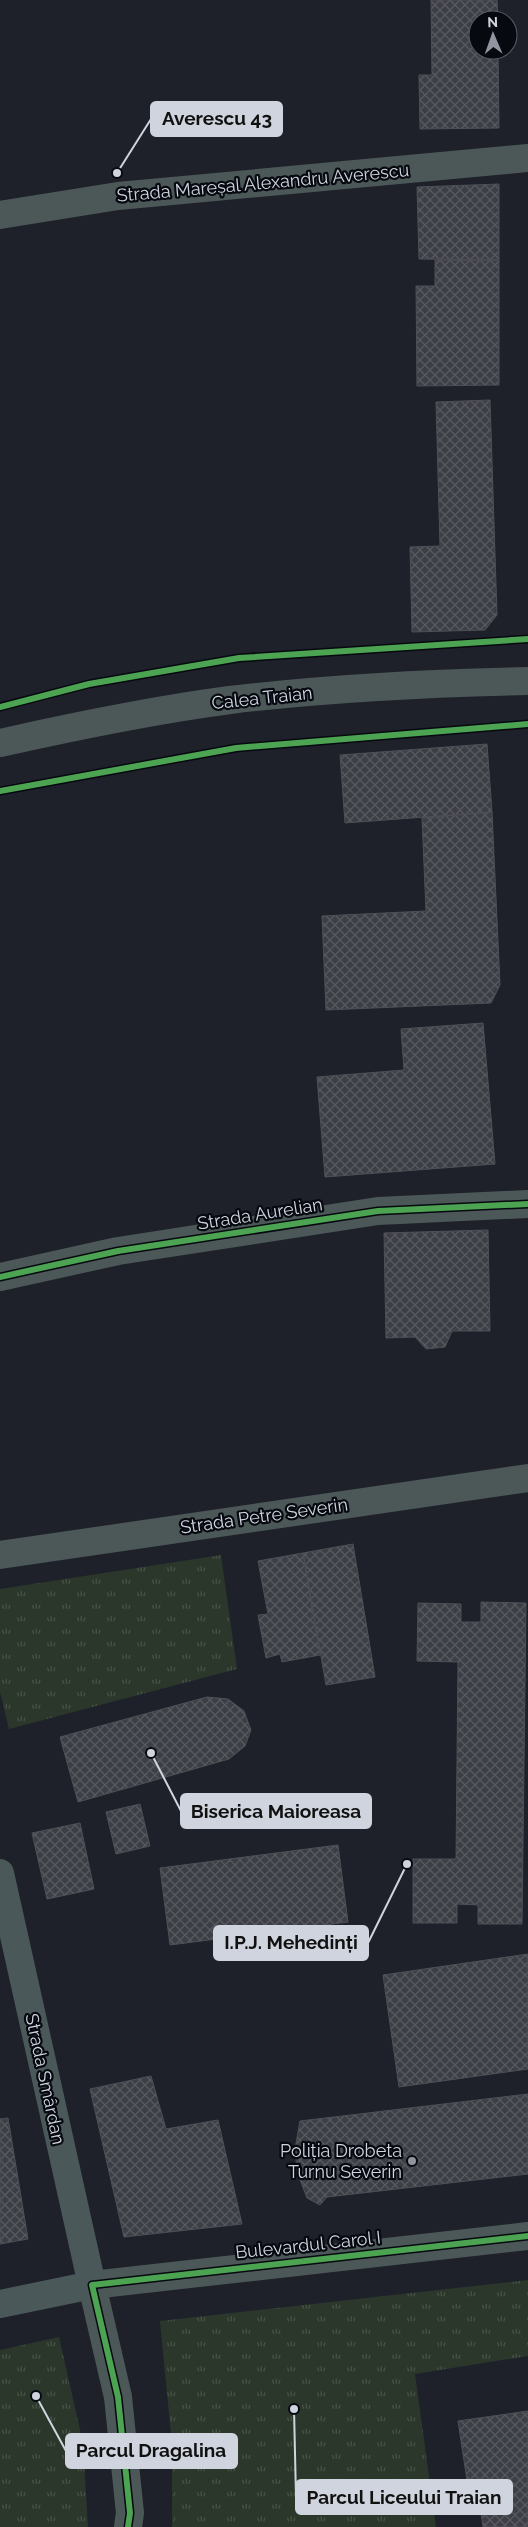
<svg xmlns="http://www.w3.org/2000/svg" width="528" height="2527" font-family="Raleway,sans-serif">
  <style>
    .park { fill: url(#park-tufts) }
    .building { fill: url(#building-cross-hatch); stroke: #4f4f57 }
    .lines { fill: none; stroke-linecap: round; stroke-linejoin: round }
    .minor { stroke: #4c5858; stroke-width: 28 }
    .tertiary { stroke: #4c5858; stroke-width: 28 }
    .secondary { stroke: #4a585a; stroke-width: 28 }
    .cycleway-casing { stroke: #070910; stroke-width: 9 }
    .cycleway { stroke: #4ca352; stroke-width: 6 }
    .poi-dot { fill: #91959f; stroke: #070910; stroke-width: 2 }
    .labels { text-anchor: middle; stroke-width: 4.5; stroke-linejoin: round; paint-order: stroke }
    .street-label { font-size: 18px; fill: #cfd4de; stroke: #070910 }
    .poi-label { font-size: 18px; fill: #cfd4de; stroke: #070910; text-anchor: end }
    .leader { fill: none; stroke: #cfd4de; stroke-width: 2 }
    .callout-dot { fill: #cfd4de; stroke: #070910; stroke-width: 2 }
    .callout { fill: #cfd4de; stroke: #cfd4de; stroke-width: 2 }
    .callout-label { font-size: 19px; text-anchor: middle; font-weight: bold; fill: #111 }
  </style>
  <defs>
    <pattern id="park-tufts" width="24" height="20" patternUnits="userSpaceOnUse" patternTransform="scale(1.25)"><rect width="24" height="20" fill="#2a372a"/><path d="M3 7l-1-3M5 7V3M7 7l1-3M15 17l-1-3M17 17v-4M19 17l1-3" fill="none" stroke="#485348"/></pattern>
    <pattern id="building-cross-hatch" width="8" height="8" patternUnits="userSpaceOnUse" patternTransform="scale(1.25)"><rect width="8" height="8" fill="#3d3f46"/><path d="M0 0l8 8M0 8l8-8" fill="none" stroke="#585a60"/></pattern>
  </defs>
  <rect width="100%" height="100%" fill="#1e212a"/>
  <path class="park" d="M 221,1555 L 237,1669 L 9,1729 L 0,1692 L 0,1589 Z
    M 528,2280 L 528,2356 L 415,2374 L 436,2527 L 172,2527 L 172,2445 L 160,2321 Z
    M 59,2337 L 83,2443 L 88,2527 L 0,2527 L 0,2350 Z"/>
  <path class="building" d="M 431,0 L 497,0 L 498,20 L 478,20 L 478,50 L 498,50 L 499,128 L 420,129 L 419,75 L 432,75 Z
    M 499,184 L 499,260 L 419,259 L 417,187 Z
    M 435,260 L 499,260 L 499,385 L 417,386 L 416,286 L 435,286 Z
    M 490,400 L 497,615 L 485,630 L 412,632 L 410,547 L 440,546 L 436,402 Z
    M 487,744 L 492,812 L 345,823 L 340,755 Z
    M 492,812 L 500,985 L 491,1003 L 326,1010 L 322,916 L 426,911 L 422,818 Z
    M 483,1023 L 495,1164 L 325,1177 L 317,1077 L 404,1070 L 401,1029 Z
    M 488,1230 L 490,1331 L 452,1331 L 445,1347 L 426,1349 L 415,1337 L 386,1338 L 384,1233 Z
    M 353,1544 L 375,1677 L 326,1685 L 303,1553 Z
    M 303,1553 L 320,1655 L 282,1662 L 280,1654 L 266,1658 L 258,1615 L 268,1614 L 258,1561 Z
    M 481,1602 L 526,1603 L 522,1924 L 478,1924 L 478,1905 L 457,1904 L 457,1923 L 413,1923 L 413,1859 L 456,1859 L 458,1662 L 417,1661 L 418,1603 L 461,1604 L 461,1622 L 481,1622 Z
    M 207,1697 L 228,1699 L 244,1711 L 251,1730 L 245,1746 L 229,1759 L 78,1802 L 60,1737 Z
    M 140,1804 L 150,1846 L 116,1854 L 106,1812 Z
    M 80,1823 L 94,1889 L 47,1899 L 32,1833 Z
    M 338,1845 L 348,1922 L 170,1945 L 160,1868 Z
    M 528,1954 L 528,2069 L 399,2087 L 383,1975 Z
    M 151,2076 L 166,2129 L 218,2120 L 242,2224 L 124,2237 L 90,2089 Z
    M 528,2094 L 528,2174 L 327,2197 L 320,2205 L 307,2198 L 297,2172 L 295,2149 L 300,2121 Z
    M 8,2118 L 28,2239 L 0,2244 L 0,2119 Z
    M 528,2411 L 528,2527 L 483,2527 L 477,2486 L 468,2487 L 458,2421 Z"/>
  <g class="lines">
    <path class="minor" d="M 0,1277 L 118,1251 L 378,1211 L 528,1204
      M 0,1555 L 528,1478
      M 92,2285 L 118,2397 L 130,2513 L 128,2527"/>
    <path class="tertiary" d="M 0,215 L 118,196 L 528,158
      M 0,743 C 76,726 153,710 230,700 C 329,688 429,683 528,681
      M 92,2285 L 528,2236"/>
    <path class="secondary" d="M 0,1873 L 92,2285 L 0,2304"/>
    <g class="cycleway-casing">
      <path id="cycleway" d="M 0,707 L 89,684 L 239,658 L 528,639
        M 0,791 L 236,748 L 528,724
        M 0,1277 L 118,1251 L 378,1211 L 528,1204
        M 128,2527 L 130,2513 L 118,2397 L 92,2285 L 528,2236"/>
    </g>
    <use href="#cycleway" class="cycleway"/>
  </g>
  <circle class="poi-dot" cx="412" cy="2161" r="5"/>
  <g class="labels">
    <g class="street-label">
      <text transform="translate(263 183) rotate(-5)" y="6">Strada Mareșal Alexandru Averescu</text>
      <text transform="translate(262 698) rotate(-6)" y="6">Calea Traian</text>
      <text transform="translate(260 1214) rotate(-9)" y="6">Strada Aurelian</text>
      <text transform="translate(264 1516) rotate(-8)" y="6">Strada Petre Severin</text>
      <text transform="translate(45 2079) rotate(78)" y="6">Strada Smârdan</text>
      <text transform="translate(308 2245) rotate(-6)" y="6">Bulevardul Carol I</text>
    </g>
    <g class="poi-label">
      <text x="402" y="2157">Poliția Drobeta<tspan x="402" dy="21">Turnu Severin</tspan></text>
    </g>
  </g>
  <path class="leader" d="M117 173L151 119M151 1753L181 1811M407 1864L368 1943M36 2396L66 2451M294 2409L296 2497"/>
  <g class="callout-dot">
    <circle cx="117" cy="173" r="5"/>
    <circle cx="151" cy="1753" r="5"/>
    <circle cx="407" cy="1864" r="5"/>
    <circle cx="36" cy="2396" r="5"/>
    <circle cx="294" cy="2409" r="5"/>
  </g>
  <g class="callout">
    <rect x="151" y="102" width="131" height="34" rx="5"/>
    <rect x="181" y="1794" width="190" height="34" rx="5"/>
    <rect x="214" y="1926" width="154" height="34" rx="5"/>
    <rect x="66" y="2434" width="171" height="34" rx="5"/>
    <rect x="296" y="2480" width="216" height="34" rx="5"/>
  </g>
  <g class="callout-label">
    <text x="217" y="125">Averescu 43</text>
    <text x="276" y="1818">Biserica Maioreasa</text>
    <text x="291" y="1949">I.P.J. Mehedinți</text>
    <text x="151" y="2457">Parcul Dragalina</text>
    <text x="404" y="2504">Parcul Liceului Traian</text>
  </g>
  <g transform="translate(493 35) rotate(358)"><circle r="24" fill="#070910" stroke="#575a62"/>
  <path d="M0-4L9 19L0 12L-9 19Z" fill="#91959f"/>
  <text y="-8" font-size="14" font-weight="bold" text-anchor="middle" fill="#cfd4de">N</text>
  </g>
</svg>
